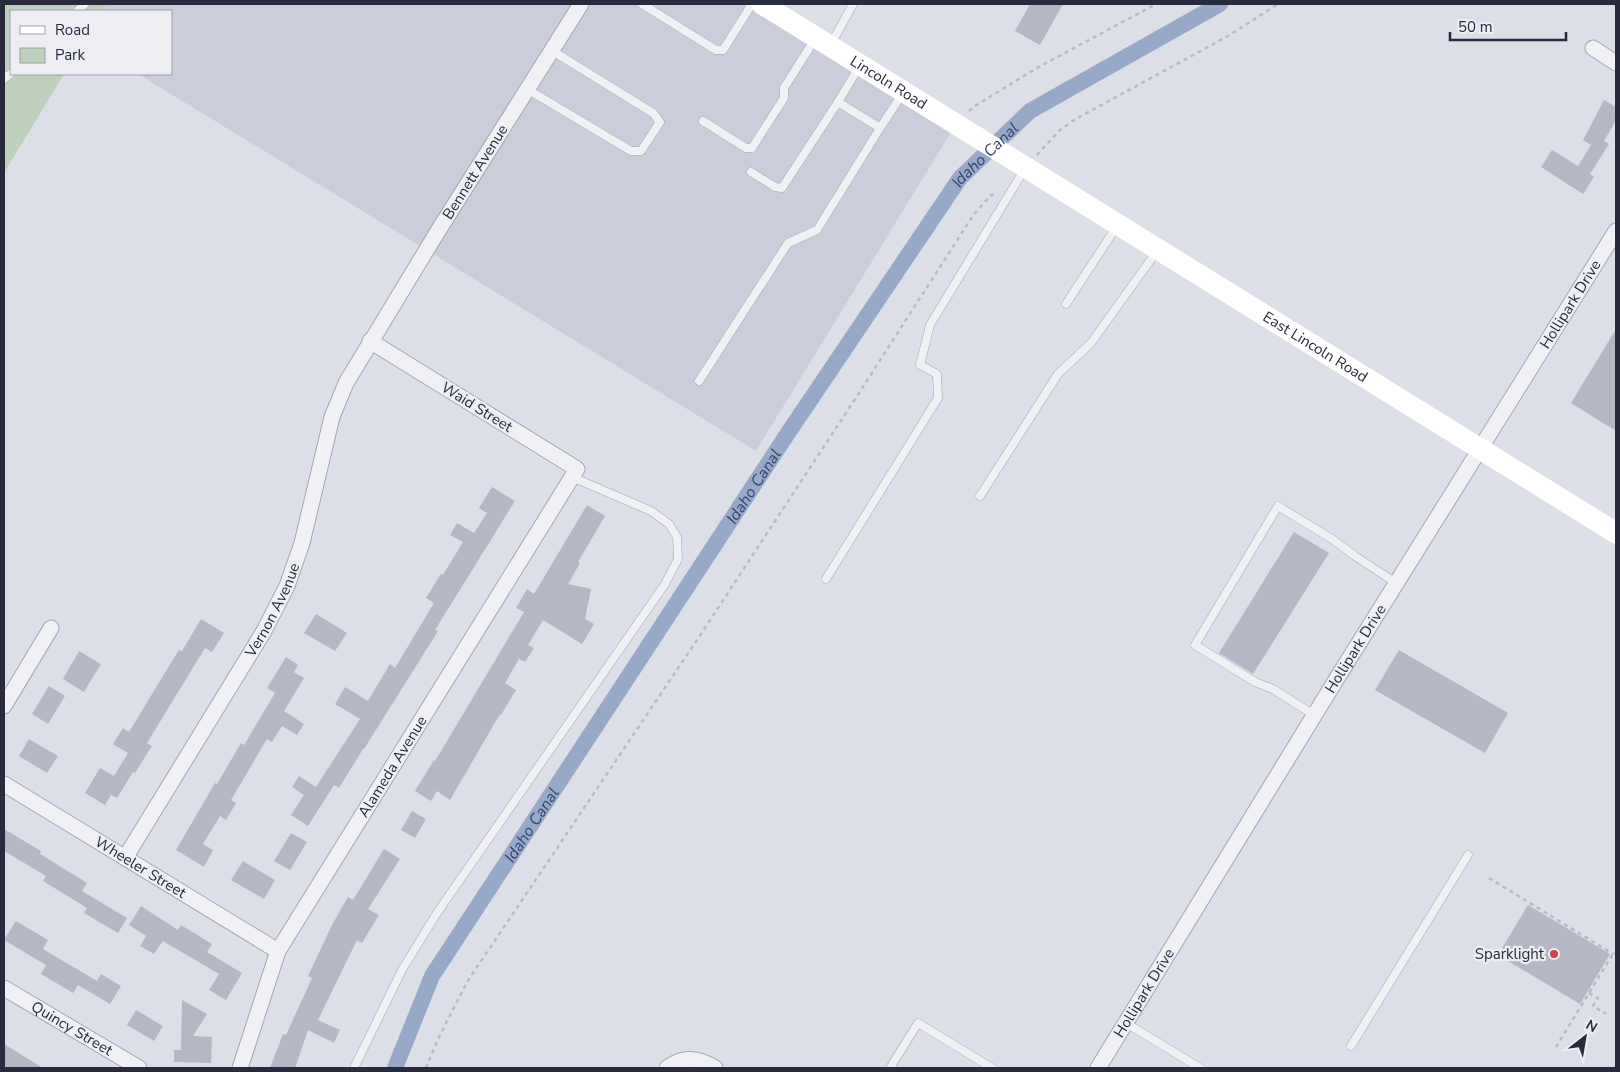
<svg xmlns="http://www.w3.org/2000/svg" width="1620" height="1072" font-family="'Nunito Sans',sans-serif">
  <style>
    .built { fill: #cbced9 }
    .green { fill: #c0d0be }
    .lines { fill: none; stroke-linecap: round; stroke-linejoin: round }
    .canal { stroke: #98a8c7; stroke-width: 16 }
    .building { fill: #b4b8c3 }
    .lane-casing { stroke: #a3a5b1; stroke-width: 9 }
    .street-casing { stroke: #a3a5b1; stroke-width: 17 }
    .path { stroke: #b8bac1; stroke-width: 2.5; stroke-dasharray: 4 4; stroke-linecap: butt }
    .lane { stroke: #f0f1f5; stroke-width: 8 }
    .street { stroke: #f0f1f5; stroke-width: 15 }
    .secondary { stroke: #fff; stroke-width: 21 }
    .poi-dot { fill: #cb4342; stroke: #eceef4; stroke-width: 2 }
    .labels { text-anchor: middle; stroke-width: 4.5; stroke-linejoin: round; paint-order: stroke }
    .street-label { font-size: 15px; fill: #272b3d; stroke: #eceef4 }
    .poi-label { font-size: 15px; fill: #272b3d; stroke: #eceef4; text-anchor: end }
    .water-label { font-size: 16px; font-style: italic; fill: #324470; stroke: #eceef4 }
  </style>
  <rect width="100%" height="100%" fill="#dddfe7"/>
  <path class="built" d="M 107,4 L 762,4 L 956,124 L 756,451 L 138,74 L 171,74 L 171,11 L 103,11 Z"/>
  <path class="green" d="M 4,4 L 107,4 L 103,11 L 11,11 L 11,74 L 64,74 L 4,173 Z"/>
  <g class="lines">
    <path class="canal" id="s1" d="M 395,1068 L 432,976 L 788,433 L 960,178 L 1030,111 L 1220,4"/>
  </g>
  <path class="building" d="M 1030,4 L 1063,4 L 1040,45 L 1015,31 Z
    M 1604,100 L 1616,107 L 1616,120 L 1604,141 L 1609,144 L 1590,174 L 1594,177 L 1583,194 L 1541,167 L 1552,150 L 1578,166 L 1591,145 L 1583,140 Z
    M 1616,329 L 1616,431 L 1571,403 Z
    M 492,487 L 515,501 L 435,630 L 438,631 L 364,749 L 363,749 L 339,788 L 334,785 L 308,826 L 291,815 L 304,795 L 292,787 L 299,776 L 316,787 L 360,719 L 335,704 L 345,687 L 368,701 L 390,664 L 395,668 L 434,603 L 426,598 L 441,574 L 443,575 L 463,542 L 450,535 L 457,523 L 474,533 L 487,513 L 479,508 Z
    M 587,505 L 605,516 L 578,562 L 580,563 L 568,584 L 591,589 L 585,619 L 594,624 L 582,644 L 543,620 L 528,645 L 534,648 L 525,662 L 519,659 L 505,683 L 516,690 L 501,715 L 500,714 L 450,800 L 437,791 L 431,801 L 415,791 L 434,760 L 435,761 L 524,612 L 516,608 L 527,589 L 534,594 Z
    M 1294,532 L 1329,553 L 1253,674 L 1219,653 Z
    M 316,614 L 347,633 L 335,651 L 304,633 Z
    M 201,619 L 224,633 L 212,652 L 205,648 L 147,743 L 152,746 L 135,773 L 133,772 L 117,798 L 111,795 L 105,805 L 85,793 L 100,768 L 114,776 L 128,753 L 113,744 L 123,728 L 129,732 L 169,666 L 179,650 L 182,651 Z
    M 1399,650 L 1508,713 L 1485,753 L 1375,690 Z
    M 79,651 L 101,664 L 84,692 L 63,679 Z
    M 286,657 L 298,665 L 294,672 L 304,678 L 284,711 L 304,724 L 297,735 L 282,726 L 272,742 L 267,739 L 231,800 L 236,803 L 226,820 L 220,816 L 203,844 L 213,850 L 204,867 L 176,850 L 215,783 L 217,784 L 241,743 L 244,745 L 275,693 L 267,688 Z
    M 49,686 L 65,696 L 48,724 L 32,714 Z
    M 29,739 L 58,756 L 47,773 L 19,756 Z
    M 412,811 L 426,819 L 415,838 L 401,830 Z
    M 4,829 L 41,851 L 40,854 L 87,883 L 82,891 L 127,918 L 118,933 L 84,913 L 87,908 L 43,881 L 46,876 L 4,851 Z
    M 291,833 L 307,842 L 290,870 L 274,861 Z
    M 384,849 L 400,859 L 368,909 L 379,915 L 362,943 L 357,940 L 318,1020 L 340,1030 L 334,1043 L 308,1030 L 295,1068 L 270,1068 L 283,1034 L 286,1035 L 312,978 L 308,976 L 332,925 L 348,897 L 353,900 Z
    M 243,861 L 275,880 L 264,899 L 231,880 Z
    M 1528,905 L 1610,954 L 1580,1004 L 1498,955 Z
    M 141,906 L 178,930 L 181,925 L 212,944 L 207,952 L 242,973 L 226,1000 L 209,990 L 219,974 L 163,941 L 154,954 L 140,946 L 146,936 L 129,925 Z
    M 16,921 L 48,940 L 43,949 L 97,981 L 101,974 L 121,986 L 110,1004 L 78,985 L 73,993 L 41,974 L 46,965 L 4,940 Z
    M 182,1000 L 207,1014 L 193,1036 L 212,1037 L 211,1063 L 174,1062 L 174,1050 L 181,1050 Z
    M 136,1010 L 163,1026 L 154,1041 L 127,1025 Z
    M 4,1044 L 43,1068 L 4,1068 Z"/>
  <g class="lines">
    <g class="lane-casing">
      <path id="lane" d="M 642,4 L 716,50 L 723,50 L 752,4
        M 77,11 L 85,4
        M 830,46 L 853,4
        M 859,67 L 838,102 L 880,128 L 903,93
        M 4,79 L 11,73
        M 527,89 L 631,151 L 641,151 L 660,122 L 653,113 L 551,50
        M 703,121 L 746,148 L 752,148 L 784,98 L 784,88 L 815,39
        M 751,172 L 775,187 L 782,188 L 838,102
        M 1066,304 L 1117,226
        M 699,381 L 788,243 L 817,230 L 880,128
        M 980,496 L 1058,374 L 1091,343 L 1157,251
        M 826,579 L 938,398 L 937,374 L 920,365 L 930,325 L 1024,170
        M 1314,715 L 1273,689 L 1255,682 L 1195,645 L 1278,506 L 1332,539 L 1355,556 L 1396,583
        M 1126,1023 L 1200,1068
        M 1351,1046 L 1468,855
        M 354,1068 L 402,970 L 437,913 L 665,584 L 678,559 L 677,537 L 669,524 L 651,511 L 572,477
        M 890,1068 L 918,1023 L 992,1068"/>
    </g>
    <g class="street-casing">
      <g id="street">
        <path d="M 1593,48 L 1616,63"/>
        <path d="M 4,706 L 51,628"/>
        <path id="s2" d="M 4,784 L 278,951"/>
        <path id="s3" d="M 125,858 L 264,631 L 287,586 L 302,543 L 332,417 L 346,383 L 438,231 L 581,4"/>
        <path id="s4" d="M 4,988 L 139,1068"/>
        <path id="s5" d="M 240,1068 L 278,951 L 577,469 L 370,341"/>
        <path d="M 667,1068 C 684,1056 697,1057 715,1068"/>
        <path id="s6" d="M 1098,1068 L 1339,675 L 1616,231"/>
      </g>
    </g>
    <path class="path" d="M 969,111 L 975,106 L 1035,69 L 1156,4
      M 1037,155 L 1060,130 L 1074,120 L 1228,36 L 1278,4
      M 1489,878 L 1613,954
      M 1589,993 L 1598,998 L 1593,1006 L 1606,1014
      M 1556,1047 L 1614,952 L 1616,954
      M 426,1068 L 438,1039 L 467,982 L 697,640 L 859,393 L 974,214 L 991,195 L 996,194"/>
    <use href="#lane" class="lane"/>
    <use href="#street" class="street"/>
    <path class="secondary" id="s7" d="M 762,4 L 1616,533"/>
  </g>
  <circle class="poi-dot" cx="1554" cy="954" r="5"/>
  <g class="labels">
    <g class="street-label">
      <text dy="5" stroke="none"><textPath href="#s7" startOffset="149">Lincoln Road</textPath></text>
      <text dy="5" stroke="none"><textPath href="#s3" startOffset="776">Bennett Avenue</textPath></text>
      <text dy="5" stroke="none"><textPath href="#s6" startOffset="898">Hollipark Drive</textPath></text>
      <text dy="5" stroke="none"><textPath href="#s7" startOffset="651">East Lincoln Road</textPath></text>
      <text transform="translate(477 407) rotate(32)" y="5">Waid Street</text>
      <text dy="5" stroke="none"><textPath href="#s3" startOffset="289">Vernon Avenue</textPath></text>
      <text dy="5" stroke="none"><textPath href="#s6" startOffset="492">Hollipark Drive</textPath></text>
      <text dy="5" stroke="none"><textPath href="#s5" startOffset="340">Alameda Avenue</textPath></text>
      <text dy="5" stroke="none"><textPath href="#s2" startOffset="160">Wheeler Street</textPath></text>
      <text dy="5" stroke="none"><textPath href="#s6" startOffset="88">Hollipark Drive</textPath></text>
      <text dy="5" stroke="none"><textPath href="#s4" startOffset="79">Quincy Street</textPath></text>
    </g>
    <g class="poi-label">
      <text x="1544" y="959">Sparklight</text>
    </g>
    <g class="water-label">
      <text dy="6" stroke="none"><textPath href="#s1" startOffset="1090">Idaho Canal</textPath></text>
      <text dy="6" stroke="none"><textPath href="#s1" startOffset="685">Idaho Canal</textPath></text>
      <text dy="6" stroke="none"><textPath href="#s1" startOffset="280">Idaho Canal</textPath></text>
    </g>
  </g>
  <rect width="1620" height="1072" fill="none" stroke="#272b3d" stroke-width="10"/>
  <rect x="10" y="10" width="162" height="65" fill="#eceef4" stroke="#9da0ab"/>
  <rect x="20" y="26" width="25" height="8" fill="#ffffff" stroke="#9da0ab"/>
  <text x="55" y="35" font-size="15" fill="#272b3d">Road</text>
  <rect x="20" y="48" width="25" height="15" fill="#c0d0be" stroke="#9da0ab"/>
  <text x="55" y="60" font-size="15" fill="#272b3d">Park</text>
  <g transform="translate(1585 1037) rotate(31)" stroke="#eceef4" stroke-width="4" paint-order="stroke">
  <path d="M0-4L9 19L0 12L-9 19Z" fill="#272b3d"/>
  <text y="-8" font-size="14" font-weight="bold" text-anchor="middle" fill="#272b3d">N</text>
  </g>
  <path d="M1450 32v8h116v-8" fill="none" stroke="#272b3d" stroke-width="2.5"/>
  <text x="1458" y="32" font-size="15" fill="#272b3d" stroke="#eceef4" stroke-width="4" paint-order="stroke">50 m</text>
</svg>
